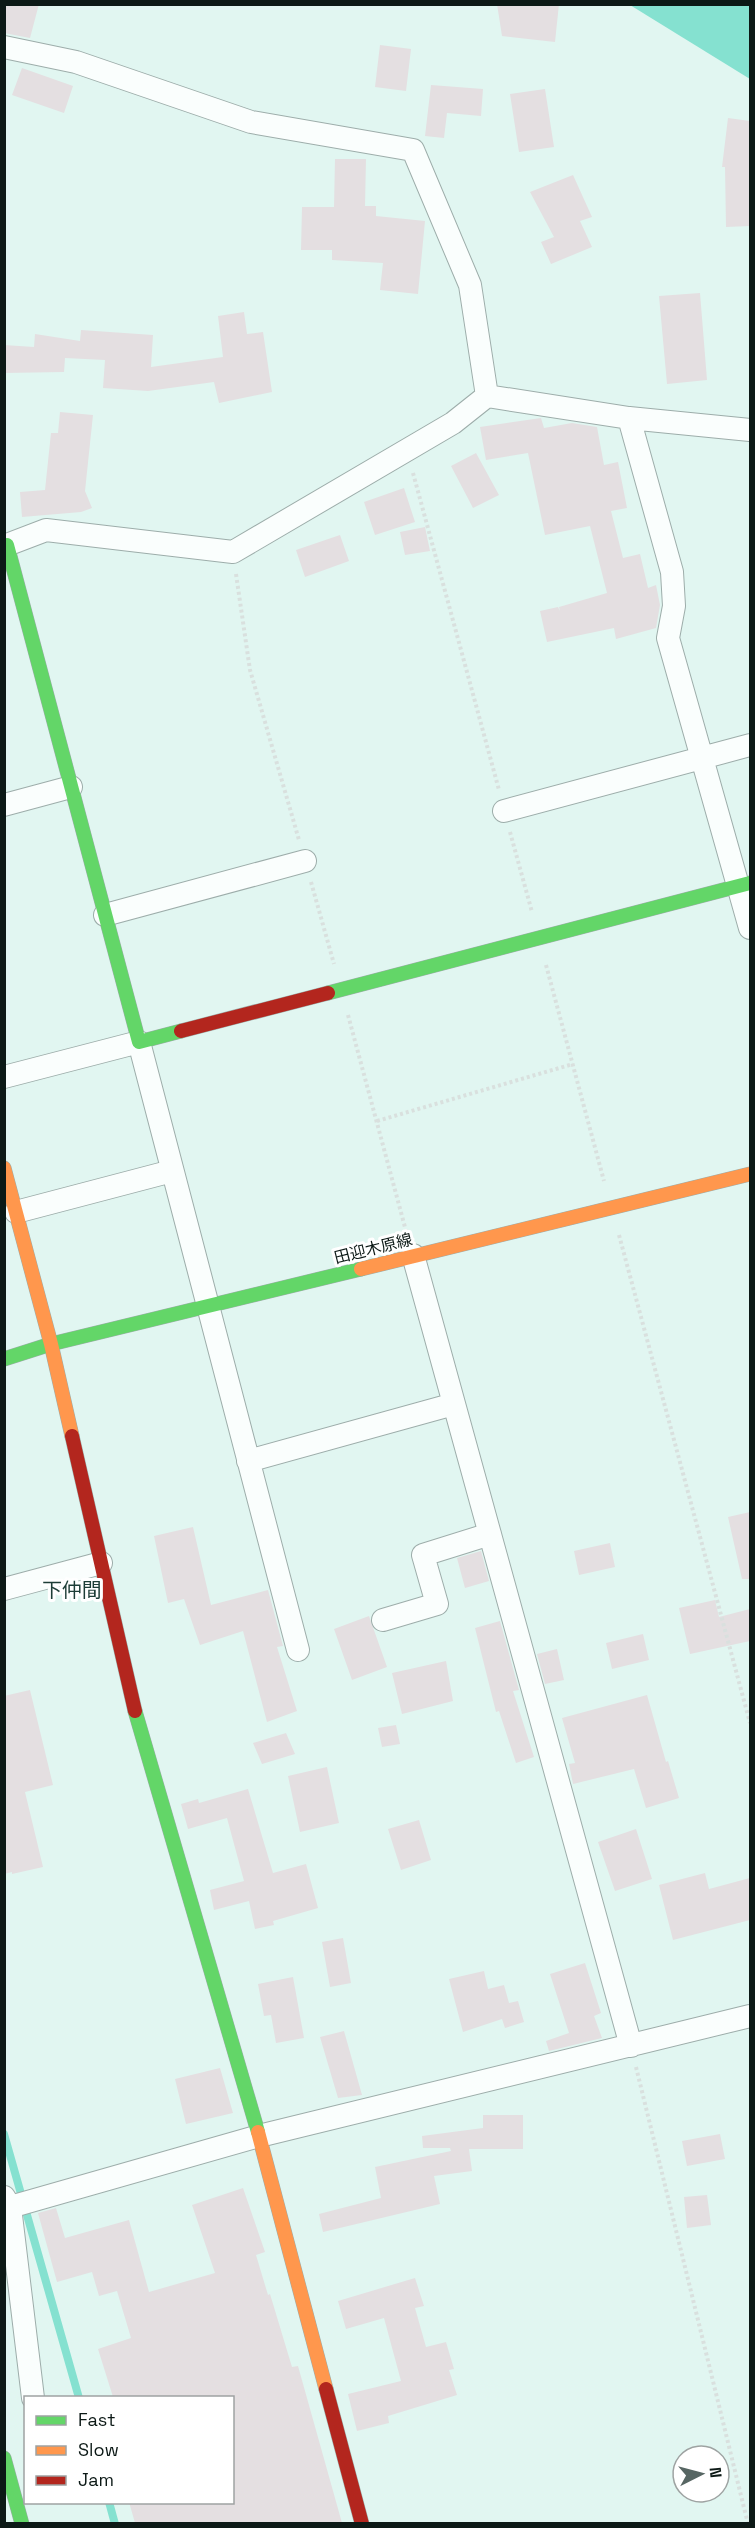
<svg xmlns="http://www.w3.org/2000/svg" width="755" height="2528" font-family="'Space Grotesk','Noto Sans JP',sans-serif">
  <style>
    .water { fill: #85e1d0 }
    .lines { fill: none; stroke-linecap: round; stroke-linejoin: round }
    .stream { stroke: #85e1d0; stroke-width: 8 }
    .building { fill: #e4dfe1 }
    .street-casing { stroke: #9dadaa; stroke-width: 24 }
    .fast-casing { stroke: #9dadaa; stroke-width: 15 }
    .slow-casing { stroke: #9dadaa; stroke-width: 15 }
    .jam-casing { stroke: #9dadaa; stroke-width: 15 }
    .path { stroke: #d9e0de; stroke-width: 4; stroke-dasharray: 3 3; stroke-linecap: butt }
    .street { stroke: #fafefd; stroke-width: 22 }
    .fast { stroke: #63d668; stroke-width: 14 }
    .slow { stroke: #ff974d; stroke-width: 14 }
    .jam { stroke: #b3261e; stroke-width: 14 }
    .labels { text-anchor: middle; stroke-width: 6; stroke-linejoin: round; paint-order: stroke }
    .street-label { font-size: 16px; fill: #0c1916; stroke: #fff }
    .quarter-label { font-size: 20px; fill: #1d3d37; stroke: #fff }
  </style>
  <rect width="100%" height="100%" fill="#e1f6f1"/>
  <path class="water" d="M 630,5 L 750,5 L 750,79 Z"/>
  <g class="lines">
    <path class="stream" d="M 4,2134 L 79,2398
      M 109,2502 L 115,2524"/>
  </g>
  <path class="building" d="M 4,4 L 39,4 L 30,38 L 4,33 Z
    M 497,4 L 559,4 L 555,42 L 502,36 Z
    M 380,45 L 411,49 L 406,91 L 375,87 Z
    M 22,68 L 73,86 L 64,113 L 12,95 Z
    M 431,85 L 483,89 L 481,116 L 447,113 L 444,138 L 425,136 Z
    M 545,89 L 554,147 L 519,152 L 510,94 Z
    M 728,118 L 750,121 L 750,226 L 726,227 L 725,167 L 722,167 Z
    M 335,159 L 366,159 L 365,206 L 376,206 L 376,216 L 425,221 L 418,294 L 380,290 L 383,263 L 332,260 L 332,250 L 301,250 L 302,207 L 334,207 Z
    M 573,175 L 592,217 L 580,221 L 592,247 L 551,264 L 541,242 L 554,237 L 530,192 Z
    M 700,293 L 707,380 L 667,384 L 659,296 Z
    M 244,312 L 247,334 L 263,332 L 272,392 L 219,403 L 214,382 L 148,391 L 103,388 L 105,360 L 65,358 L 64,372 L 4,373 L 4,345 L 34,347 L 35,334 L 80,341 L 81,330 L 153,335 L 151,367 L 223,357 L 218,316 Z
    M 60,412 L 93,415 L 85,491 L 92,508 L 81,512 L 22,517 L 20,492 L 45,490 L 51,433 L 58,433 Z
    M 541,418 L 544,428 L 572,423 L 597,427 L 604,465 L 618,462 L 627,508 L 611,511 L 623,558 L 640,554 L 648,588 L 656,585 L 660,605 L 656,628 L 616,639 L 614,628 L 547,642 L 540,611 L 558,607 L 560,611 L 559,607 L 607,593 L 590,526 L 545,535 L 528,453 L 486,460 L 480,427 Z
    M 476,453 L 499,495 L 473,508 L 451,466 Z
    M 404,488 L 415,522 L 375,535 L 364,502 Z
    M 425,527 L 430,551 L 405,555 L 400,532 Z
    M 340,535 L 349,561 L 305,577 L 296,550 Z
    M 750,1512 L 750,1579 L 742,1579 L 728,1517 Z
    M 193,1527 L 211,1605 L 268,1590 L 283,1646 L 277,1647 L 297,1711 L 267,1722 L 243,1631 L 200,1645 L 184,1599 L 168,1603 L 154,1536 Z
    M 610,1543 L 615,1567 L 579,1575 L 574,1551 Z
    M 481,1551 L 489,1581 L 465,1588 L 457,1558 Z
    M 715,1600 L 719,1617 L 750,1609 L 750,1641 L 690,1654 L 679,1608 Z
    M 369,1616 L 387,1667 L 352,1680 L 334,1629 Z
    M 500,1621 L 519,1690 L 513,1691 L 534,1757 L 516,1763 L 499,1711 L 496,1712 L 475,1628 Z
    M 643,1634 L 649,1660 L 612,1669 L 606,1643 Z
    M 557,1649 L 564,1680 L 545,1684 L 537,1654 Z
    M 446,1661 L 453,1701 L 402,1714 L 392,1673 Z
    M 30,1690 L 53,1785 L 25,1792 L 43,1867 L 12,1874 L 12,1872 L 4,1874 L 4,1696 Z
    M 647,1695 L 666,1762 L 668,1761 L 679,1798 L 646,1808 L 634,1769 L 573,1784 L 569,1764 L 575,1763 L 562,1718 Z
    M 396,1725 L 400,1744 L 382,1747 L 378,1728 Z
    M 286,1733 L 295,1754 L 262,1764 L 253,1743 Z
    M 327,1767 L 339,1823 L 300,1832 L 288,1776 Z
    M 248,1789 L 273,1873 L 306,1864 L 318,1908 L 273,1921 L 274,1925 L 255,1929 L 249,1901 L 214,1910 L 210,1890 L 244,1881 L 227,1818 L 188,1829 L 181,1804 L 198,1799 L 199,1803 Z
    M 419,1820 L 431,1860 L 401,1870 L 388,1829 Z
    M 636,1829 L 652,1879 L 615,1891 L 598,1842 Z
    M 705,1873 L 709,1889 L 750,1878 L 750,1920 L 673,1940 L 659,1885 Z
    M 343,1938 L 351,1983 L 330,1987 L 322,1942 Z
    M 585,1963 L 601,2013 L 594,2016 L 602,2038 L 549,2051 L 546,2041 L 569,2033 L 550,1974 Z
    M 484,1971 L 488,1989 L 504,1985 L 509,2003 L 518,2001 L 524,2022 L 505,2028 L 502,2019 L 463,2032 L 449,1979 Z
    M 293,1977 L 304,2038 L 276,2043 L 271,2015 L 264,2016 L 258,1984 Z
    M 344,2031 L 362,2095 L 338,2098 L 320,2037 Z
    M 220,2068 L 233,2113 L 186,2124 L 175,2079 Z
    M 483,2115 L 523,2115 L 523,2149 L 469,2149 L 472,2171 L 434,2176 L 440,2204 L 323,2232 L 319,2214 L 381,2198 L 375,2167 L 451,2151 L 450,2148 L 423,2148 L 422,2136 L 483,2128 Z
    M 720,2134 L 725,2159 L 687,2166 L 682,2141 Z
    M 243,2188 L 265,2252 L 256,2255 L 268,2295 L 270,2294 L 292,2367 L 298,2366 L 342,2523 L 135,2523 L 129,2502 L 232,2502 L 232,2397 L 113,2397 L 98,2349 L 131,2338 L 117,2291 L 99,2296 L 92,2272 L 57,2282 L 38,2213 L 56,2208 L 65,2238 L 129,2220 L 149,2292 L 215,2273 L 192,2205 Z
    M 707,2195 L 711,2225 L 687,2228 L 684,2197 Z
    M 415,2278 L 424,2306 L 415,2308 L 426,2347 L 446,2342 L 454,2369 L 449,2370 L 457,2395 L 388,2416 L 389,2423 L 357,2431 L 348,2394 L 401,2381 L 384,2318 L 346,2329 L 338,2301 Z"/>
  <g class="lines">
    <g class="street-casing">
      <path id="street" d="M 4,47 L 76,62 L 251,122 L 413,150 L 470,285 L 487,396
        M 629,418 L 672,572 L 674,606 L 668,638 L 750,928
        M 4,546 L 46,530 L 233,552 L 453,423 L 487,396 L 629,418 L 750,430
        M 4,805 L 71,787
        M 504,811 L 750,745
        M 105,915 L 305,861
        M 4,1077 L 139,1042 L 298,1650
        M 16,1212 L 172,1171
        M 413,1255 L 631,2046
        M 248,1461 L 454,1404
        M 4,1589 L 101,1563
        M 383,1620 L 437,1604 L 423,1555 L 490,1534
        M 4,2197 L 10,2207 L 33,2398
        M 10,2207 L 259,2136 L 750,2016"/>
    </g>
    <g class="fast-casing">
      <path id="fast" d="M 7,545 L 139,1042 L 181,1031
        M 328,993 L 750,883
        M 4,1359 L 51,1344 L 361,1269
        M 135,1711 L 258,2132
        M 4,2458 L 22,2524"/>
    </g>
    <g class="slow-casing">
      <path id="slow" d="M 4,1168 L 51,1344 L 72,1436
        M 361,1269 L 750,1174
        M 258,2132 L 326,2389"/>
    </g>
    <g class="jam-casing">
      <path id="jam" d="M 181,1031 L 328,993
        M 72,1436 L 135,1711
        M 326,2389 L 362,2524"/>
    </g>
    <path class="path" d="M 413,473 L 499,790
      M 236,574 L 250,670 L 299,840
      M 510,832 L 532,912
      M 311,882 L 334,964
      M 546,965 L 604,1181
      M 348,1015 L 406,1231
      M 377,1121 L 573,1064
      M 619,1235 L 750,1723
      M 636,2067 L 748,2524"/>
    <use href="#street" class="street"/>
    <use href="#fast" class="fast"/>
    <use href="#slow" class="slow"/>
    <use href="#jam" class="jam"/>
  </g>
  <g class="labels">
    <g class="street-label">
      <text transform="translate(373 1248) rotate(-14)" y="6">田迎木原線</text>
    </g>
    <g class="quarter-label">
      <text x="72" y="1597">下仲間</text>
    </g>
  </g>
  <rect width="755" height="2528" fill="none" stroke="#0c1916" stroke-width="12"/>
  <rect x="24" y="2396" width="210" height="108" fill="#ffffff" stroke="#9ea3a2" stroke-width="1.5"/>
  <rect x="36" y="2416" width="30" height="9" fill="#63d668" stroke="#9ea3a2" stroke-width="1.5"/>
  <text x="78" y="2426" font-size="18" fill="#0c1916">Fast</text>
  <rect x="36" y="2446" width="30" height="9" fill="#ff974d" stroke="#9ea3a2" stroke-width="1.5"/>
  <text x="78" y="2456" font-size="18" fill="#0c1916">Slow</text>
  <rect x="36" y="2476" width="30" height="9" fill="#b3261e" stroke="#9ea3a2" stroke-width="1.5"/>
  <text x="78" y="2486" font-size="18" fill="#0c1916">Jam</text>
  <g transform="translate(701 2474) rotate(84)"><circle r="28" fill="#ffffff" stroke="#9ea3a2" stroke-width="1.5"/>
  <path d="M0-4.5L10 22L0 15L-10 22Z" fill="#576663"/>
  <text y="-9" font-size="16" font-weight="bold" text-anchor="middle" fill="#0c1916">N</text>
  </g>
</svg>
